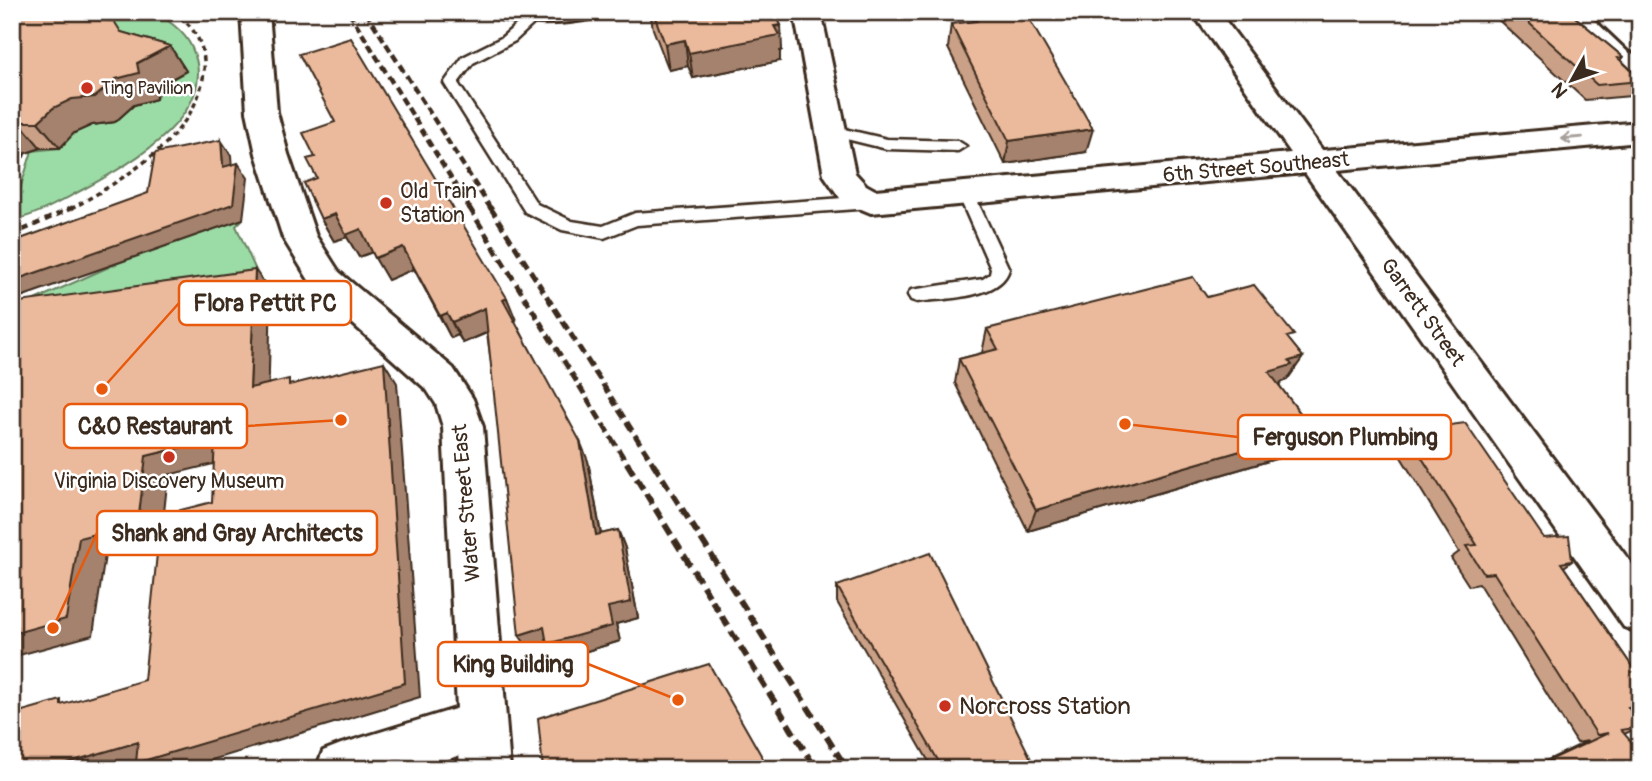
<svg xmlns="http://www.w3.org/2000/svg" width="1652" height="781" font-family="Pangolin,sans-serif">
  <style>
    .green { fill: #9bdca6; stroke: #6b8362; stroke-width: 2 }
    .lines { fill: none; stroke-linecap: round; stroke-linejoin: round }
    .service-casing { stroke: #3b2a1e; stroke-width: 5 }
    .minor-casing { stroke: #3b2a1e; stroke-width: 6 }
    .tertiary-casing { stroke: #3b2a1e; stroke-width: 6 }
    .path-far1 { stroke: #3b2a1e; stroke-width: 3.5; stroke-dasharray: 5 4.5; stroke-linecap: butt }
    .path { stroke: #3b2a1e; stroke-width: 4.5; stroke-dasharray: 7 5; stroke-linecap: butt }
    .service { fill: #fff; fill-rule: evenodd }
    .minor { fill: #fff; fill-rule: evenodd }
    .tertiary { fill: #fff; fill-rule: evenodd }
    .rail-far2 { stroke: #3b2a1e; stroke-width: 4.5; stroke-dasharray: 8 4.5; stroke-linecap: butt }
    .rail-far1 { stroke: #3b2a1e; stroke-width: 5; stroke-dasharray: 10 5; stroke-linecap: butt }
    .rail { stroke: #3b2a1e; stroke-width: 6; stroke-dasharray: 12 6; stroke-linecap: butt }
    .wall { fill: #caa086; stroke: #3b2a1e; stroke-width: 2 }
    .shaded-wall { fill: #a4826d; stroke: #3b2a1e; stroke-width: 2 }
    .building { fill: #ebba9c; stroke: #3b2a1e; stroke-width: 2 }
    .oneway { stroke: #a79f9a }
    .poi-dot { fill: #c8321e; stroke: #fff; stroke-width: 2.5 }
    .labels { text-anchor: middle; stroke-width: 5; stroke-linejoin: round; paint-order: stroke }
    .far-poi-label { font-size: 18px; fill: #3b2a1e; stroke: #fff; text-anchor: start }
    .street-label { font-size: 21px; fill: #3b2a1e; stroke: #fff }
    .poi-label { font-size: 21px; fill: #3b2a1e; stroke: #fff; text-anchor: start }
    .near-poi-label { font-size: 24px; fill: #3b2a1e; stroke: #fff; text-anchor: start }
    .leader { fill: none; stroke: #e8590c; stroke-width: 2.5 }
    .callout-dot { fill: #e8590c; stroke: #fff; stroke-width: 2.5 }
    .callout { fill: #fff; stroke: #e8590c; stroke-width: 2.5 }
    .callout-label { font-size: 23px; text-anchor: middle; font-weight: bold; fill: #3b2a1e }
  </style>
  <rect width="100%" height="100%" fill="#fff"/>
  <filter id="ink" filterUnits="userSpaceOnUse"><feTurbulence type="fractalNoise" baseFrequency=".0143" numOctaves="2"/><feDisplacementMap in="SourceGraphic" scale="14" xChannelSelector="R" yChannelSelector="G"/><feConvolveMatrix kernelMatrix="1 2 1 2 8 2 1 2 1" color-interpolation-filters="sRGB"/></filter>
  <g filter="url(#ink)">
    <path class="green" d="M 51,12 C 74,12 98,12 121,12 C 129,12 140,11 148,12 C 166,16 185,32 192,48 C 222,113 131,163 86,188 C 64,199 42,213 18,219 L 14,208 L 32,151 L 60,148 L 74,133 L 92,125 L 115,122 L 134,105 L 156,99 L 165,83 L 185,72 Z
      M 243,219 L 236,226 L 263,286 L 12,310 L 118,263 Z"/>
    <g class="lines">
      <g class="service-casing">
        <path id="service" d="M 531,12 L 541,12 L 543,15 L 515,41 L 473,63 L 458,83 L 537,204 L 572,221 L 603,226 L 635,213 L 871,196 L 879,202 L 871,208 L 637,225 L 604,238 L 562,230 L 525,212 L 444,83 L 463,57 L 501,38 Z
          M 831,126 L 887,139 L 958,141 L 966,146 L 958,151 L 887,149 L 826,134 L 823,131 L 826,128 Z
          M 966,188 L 974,194 L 1009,269 C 1001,299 944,298 917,302 L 911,300 L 908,295 L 911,290 L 983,279 L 990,274 L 991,269 L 958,194 Z"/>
      </g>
      <g class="minor-casing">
        <path id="minor" d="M 492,12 L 597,12 L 594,18 C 563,25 526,25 495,18 Z
          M 794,12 L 821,12 L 855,173 L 866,185 L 875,190 L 1640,122 L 1640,142 L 871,213 L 842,201 L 824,175 Z
          M 1590,12 L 1620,12 L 1640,29 L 1640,52 L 1630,50 Z
          M 481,701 L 498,708 L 505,725 L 498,742 L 420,769 L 316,769 L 323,751 L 341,744 Z"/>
      </g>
      <g class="tertiary-casing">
        <path id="tertiary" d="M 241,12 L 269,12 L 277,112 L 288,154 L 316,236 L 339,272 L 453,368 L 473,399 L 483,427 L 510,769 L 460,769 L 443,427 L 436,404 L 427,390 L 315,290 L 283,238 L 256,154 L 247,112 Z
          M 1192,12 L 1219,12 L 1640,575 L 1640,633 L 1624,627 Z"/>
      </g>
      <path class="path-far1" d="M 12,184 L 26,150
        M 71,209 C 123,179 198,137 204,71 C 206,46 194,26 174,12"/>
      <path class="path" d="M 12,235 L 74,207"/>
      <use href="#service" class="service"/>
      <use href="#minor" class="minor"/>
      <use href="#tertiary" class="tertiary"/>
      <path class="rail-far2" d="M 349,12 L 470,209
        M 366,12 L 491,209"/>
      <path class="rail-far1" d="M 469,207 L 628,465
        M 490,207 L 654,465"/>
      <path class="rail" d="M 627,463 L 816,769
        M 653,463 L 847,769"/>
    </g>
    <path class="wall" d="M 12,12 L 121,32 L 170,46 L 186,71 L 155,88 L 156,99 L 134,105 L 115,122 L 92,125 L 74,133 L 60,148 L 41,148 L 20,155 Z
      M 650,12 L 774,12 L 782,50 L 780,51 L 780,61 L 693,78 L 688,66 L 669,70 L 653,29 Z
      M 1465,12 L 1569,12 L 1623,57 L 1621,60 L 1640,78 L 1640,85 L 1631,96 L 1585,100 L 1492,14 L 1470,16 Z
      M 974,15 L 1086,152 L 1005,164 L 948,48 L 951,24 L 973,22 Z
      M 315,157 L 516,320 L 515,321 L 588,461 L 601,534 L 618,530 L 625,548 L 638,618 L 616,624 L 620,641 L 557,660 L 548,645 L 530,651 L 487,333 L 463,343 L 458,335 L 451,338 L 414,269 L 388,280 L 372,252 L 359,257 L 347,237 L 334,241 L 321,219 Z
      M 1207,297 L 1290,341 L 1303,357 L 1287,380 L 1281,382 L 1279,385 L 1313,430 L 1296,453 L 1028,531 L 955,383 L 959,359 L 982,353 L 987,329 Z
      M 1405,431 L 1572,561 L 1564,567 L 1640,678 L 1640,709 L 1631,712 L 1640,727 L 1624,734 L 1640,769 L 1529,769 L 1588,741 L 1577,743 L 1479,584 L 1469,586 L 1451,558 L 1459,552 L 1393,444 Z
      M 837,586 L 1036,769 L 933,769 L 837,602 Z"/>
    <path class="shaded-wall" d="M 1472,12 L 1493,12 L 1492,14 L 1470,16 Z
      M 781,25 L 782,50 L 780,51 L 780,61 L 693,78 L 689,53 Z
      M 685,40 L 688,66 L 669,70 L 665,44 Z
      M 170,46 L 186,71 L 155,88 L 156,99 L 134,105 L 115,122 L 92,125 L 74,133 L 60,148 L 38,122 L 53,108 Z
      M 19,122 L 41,148 L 20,155 L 12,161 L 12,125 Z
      M 1093,129 L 1086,152 L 1005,164 L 1009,141 Z
      M 221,140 L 231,155 L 233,182 L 223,167 Z
      M 238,163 L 248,178 L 243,219 L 12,300 L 12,281 Z
      M 335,214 L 361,229 L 373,252 L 359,257 L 347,237 L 334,241 L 321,219 Z
      M 403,247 L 414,269 L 388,280 L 375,258 Z
      M 255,270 L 271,292 L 268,409 L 250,388 Z
      M 507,298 L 516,320 L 513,322 L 503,300 Z
      M 485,308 L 495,329 L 463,343 L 452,322 Z
      M 447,313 L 458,335 L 451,338 L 440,316 Z
      M 1303,357 L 1287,380 L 1281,382 L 1277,389 L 1269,372 L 1289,361 Z
      M 384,362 L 397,383 L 420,697 L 182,769 L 150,769 L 136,763 Z
      M 1313,430 L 1296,453 L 1028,531 L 1036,510 Z
      M 215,439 L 234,459 L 168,475 L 161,541 L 105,555 L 93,635 L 12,657 L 12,634 L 79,538 L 146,456 Z
      M 580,441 L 588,461 L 604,553 L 596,535 Z
      M 618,530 L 625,548 L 638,618 L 616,624 L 620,641 L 557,660 L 548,645 L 530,651 L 519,635 L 608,607 Z
      M 138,742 L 164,754 L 115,769 L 51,769 L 52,767 Z
      M 405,761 L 416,769 L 405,769 Z"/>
    <path class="building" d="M 12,12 L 71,12 L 84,19 L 114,21 L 121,32 L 170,46 L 137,63 L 139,73 L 116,79 L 95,97 L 72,99 L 53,108 L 38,122 L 19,122 L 12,125 Z
      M 653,12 L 774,12 L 781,25 L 774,26 L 779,35 L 689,53 L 685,40 L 665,44 Z
      M 1002,12 L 1025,12 L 1093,129 L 1009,141 L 951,24 L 977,21 L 974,15 Z
      M 1517,12 L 1569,12 L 1623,57 L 1618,58 L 1640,78 L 1640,81 L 1597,85 Z
      M 351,38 L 507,298 L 503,300 L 580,441 L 596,535 L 618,530 L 631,602 L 608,607 L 612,626 L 547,644 L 544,627 L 519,635 L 485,308 L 452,322 L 447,313 L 440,316 L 403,247 L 375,258 L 361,229 L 346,235 L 335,214 L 321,219 L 304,183 L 317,178 L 307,159 L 315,157 L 303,133 L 335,122 L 299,54 Z
      M 221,140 L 223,167 L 238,163 L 233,204 L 12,281 L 12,242 L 148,193 L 155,153 Z
      M 255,270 L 250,388 L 289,379 L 289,385 L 384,362 L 405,683 L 136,763 L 138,742 L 52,767 L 51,769 L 12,769 L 12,714 L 61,700 L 61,705 L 144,680 L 161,515 L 212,502 L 215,439 L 146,456 L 138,523 L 79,538 L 66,619 L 12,634 L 12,303 Z
      M 1193,277 L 1207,297 L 1254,285 L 1294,335 L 1287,337 L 1303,357 L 1289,361 L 1292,365 L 1269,372 L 1313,430 L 1036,510 L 959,359 L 998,349 L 987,329 Z
      M 1465,423 L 1544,538 L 1569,536 L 1572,561 L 1561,563 L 1640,678 L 1640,705 L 1628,707 L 1640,724 L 1640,727 L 1621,730 L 1640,752 L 1640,769 L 1531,769 L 1608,733 L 1597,735 L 1494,573 L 1484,574 L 1466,546 L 1477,545 L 1405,431 Z
      M 930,553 L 1036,769 L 943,769 L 837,586 Z
      M 709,664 L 769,769 L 543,769 L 538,718 Z
      M 395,761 L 405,761 L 405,769 L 370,769 Z"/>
    <defs><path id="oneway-shaft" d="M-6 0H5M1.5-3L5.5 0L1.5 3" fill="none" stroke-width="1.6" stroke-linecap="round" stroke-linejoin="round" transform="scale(1.75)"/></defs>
    <use class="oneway" href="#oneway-shaft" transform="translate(1572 138) rotate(175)"/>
  </g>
  <g class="poi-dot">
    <circle cx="87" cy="88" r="7"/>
    <circle cx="386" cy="203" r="7"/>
    <circle cx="169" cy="457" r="7"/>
    <circle cx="945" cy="706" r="7"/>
  </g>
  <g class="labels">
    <g class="far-poi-label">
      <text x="101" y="94">Ting Pavilion</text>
    </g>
    <g class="street-label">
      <text transform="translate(1256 167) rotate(-5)" y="7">6th Street Southeast</text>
      <text transform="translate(1423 312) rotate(54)" y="7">Garrett Street</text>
      <text transform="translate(466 503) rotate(-95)" y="7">Water Street East</text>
    </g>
    <g class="poi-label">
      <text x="400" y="198">Old Train<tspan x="400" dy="24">Station</tspan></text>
      <text x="169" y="488" text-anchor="middle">Virginia Discovery Museum</text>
    </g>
    <g class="near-poi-label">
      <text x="959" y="714">Norcross Station</text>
    </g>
  </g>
  <path class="leader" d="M102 389L179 303M341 420L247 426M1125 424L1238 437M53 628L97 533M678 700L588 664"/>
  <g class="callout-dot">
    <circle cx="102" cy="389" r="7"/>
    <circle cx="341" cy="420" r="7"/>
    <circle cx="1125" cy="424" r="7"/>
    <circle cx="53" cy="628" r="7"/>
    <circle cx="678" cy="700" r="7"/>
  </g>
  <g class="callout">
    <rect x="179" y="281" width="172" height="44" rx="7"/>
    <rect x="64" y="404" width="183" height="44" rx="7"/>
    <rect x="1238" y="415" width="213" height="44" rx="7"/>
    <rect x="97" y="511" width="280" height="44" rx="7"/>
    <rect x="438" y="642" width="150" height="44" rx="7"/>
  </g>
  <g class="callout-label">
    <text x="265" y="311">Flora Pettit PC</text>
    <text x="155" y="434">C&amp;O Restaurant</text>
    <text x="1345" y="445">Ferguson Plumbing</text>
    <text x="237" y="541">Shank and Gray Architects</text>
    <text x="513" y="672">King Building</text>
  </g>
  <rect width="1652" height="781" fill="none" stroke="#fff" stroke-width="42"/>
  <rect x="21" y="21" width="1610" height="739" fill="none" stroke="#3b2a1e" stroke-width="2.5" filter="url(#ink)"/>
  <g transform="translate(1572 80) rotate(230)" stroke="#ffffff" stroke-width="5" paint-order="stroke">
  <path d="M0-5L12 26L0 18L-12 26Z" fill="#3b2a1e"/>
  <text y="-10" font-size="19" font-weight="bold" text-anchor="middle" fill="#3b2a1e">N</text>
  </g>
</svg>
